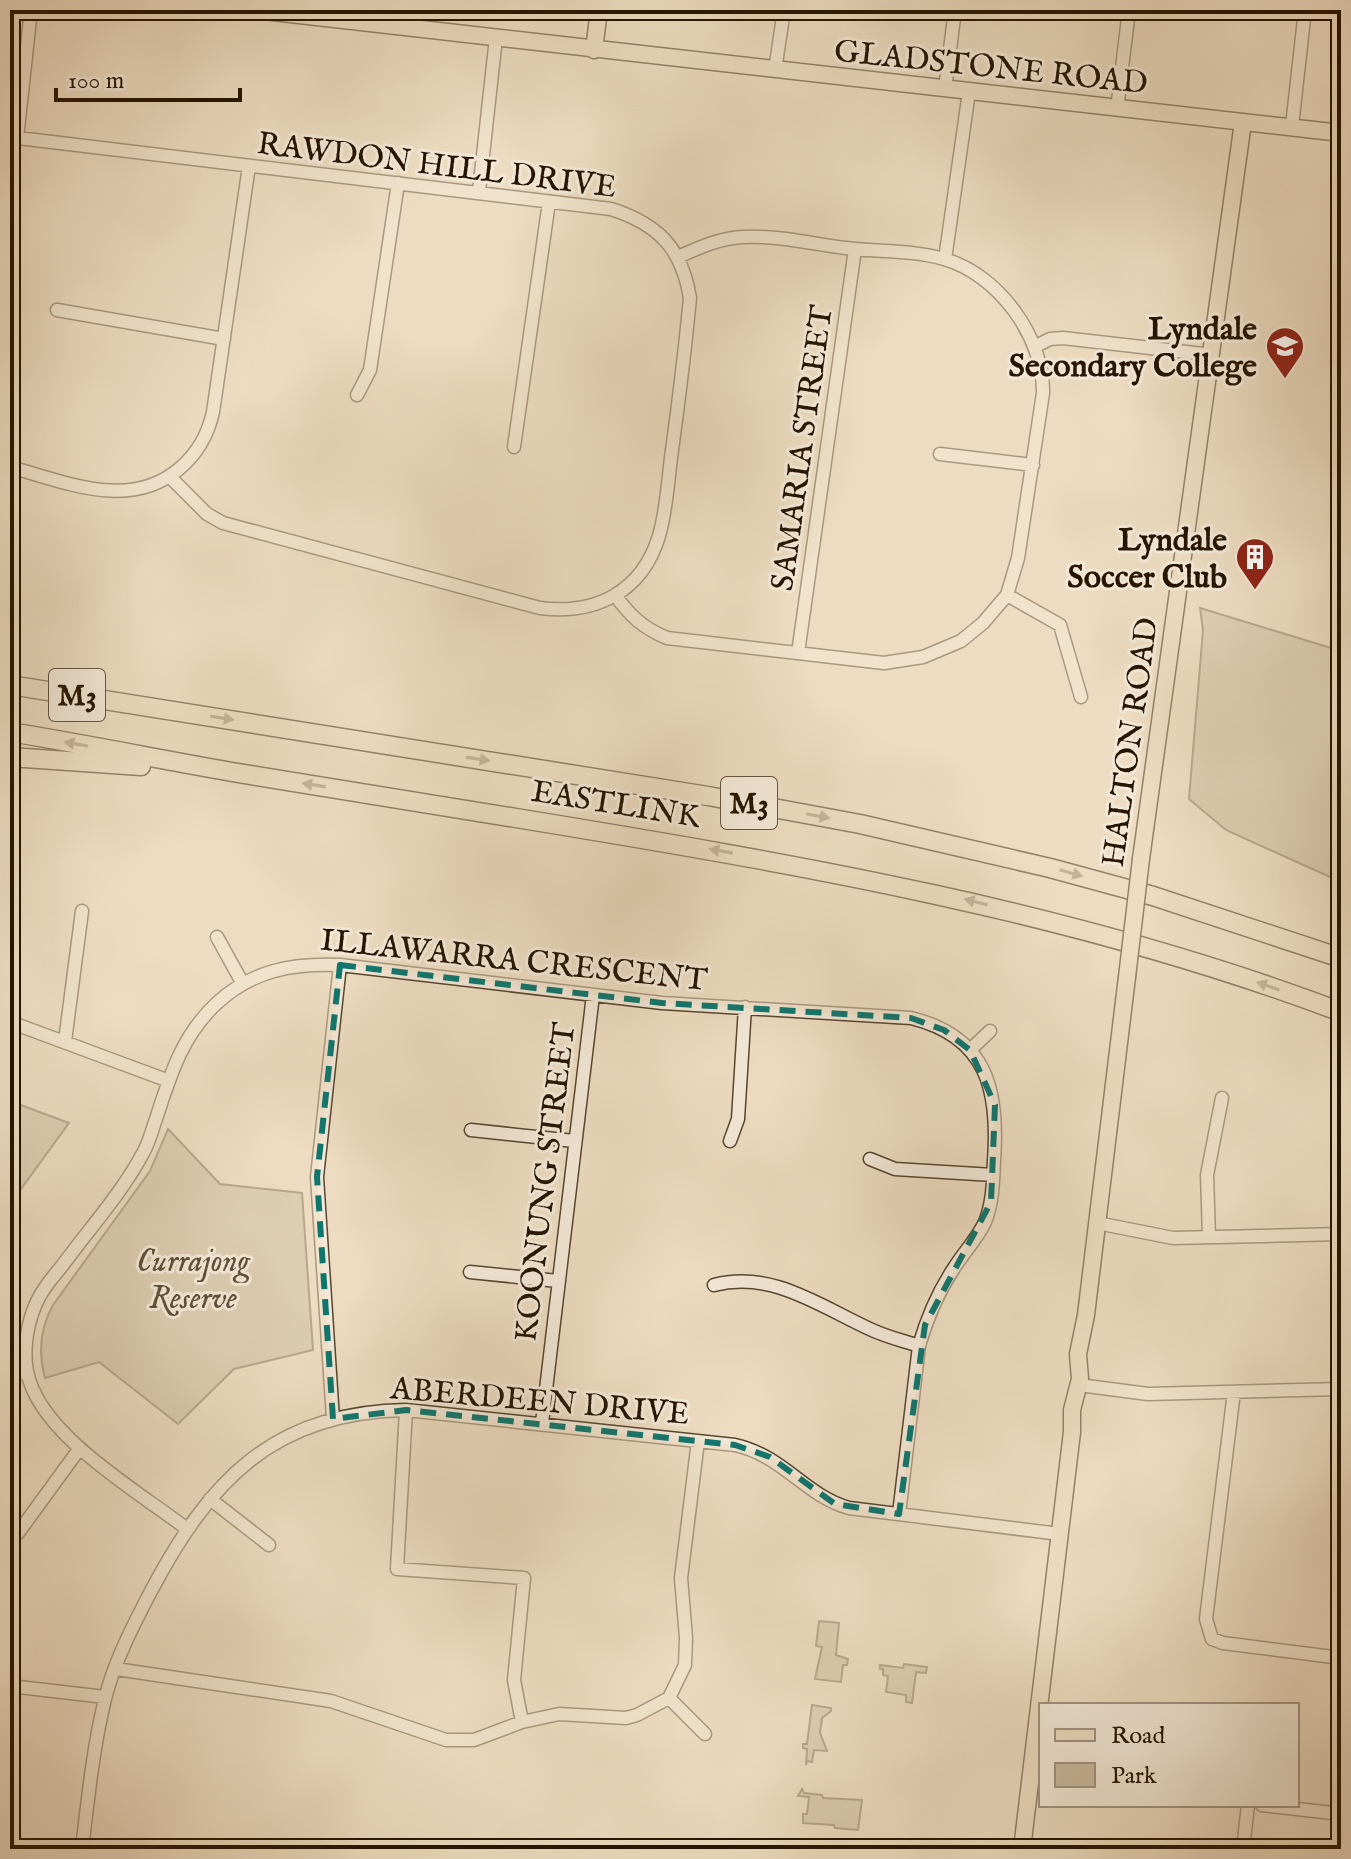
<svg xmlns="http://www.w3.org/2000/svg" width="1351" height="1859" font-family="'IM FELL English',serif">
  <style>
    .green { fill: #cbbaa0; stroke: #786750; stroke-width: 2 }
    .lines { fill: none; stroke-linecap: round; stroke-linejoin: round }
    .minor-casing { stroke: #574630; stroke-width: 15 }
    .major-casing { stroke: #251400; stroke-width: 19 }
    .highway-casing { stroke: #251400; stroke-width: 21 }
    .minor { stroke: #f3e8d7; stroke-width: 12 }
    .major { stroke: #eddcc1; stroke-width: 16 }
    .highway { stroke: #eddcc1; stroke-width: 18 }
    .major-bridge-casing { stroke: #251400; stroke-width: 19; stroke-linecap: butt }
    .major-bridge { stroke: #eddcc1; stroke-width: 16 }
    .oneway { fill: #93826a }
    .marked { fill: none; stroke: #0f766e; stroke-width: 6; stroke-dasharray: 16 10; stroke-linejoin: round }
    .labels { text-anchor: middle; stroke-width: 6; stroke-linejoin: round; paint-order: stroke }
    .shield { fill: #f3e8d7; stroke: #635440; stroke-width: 2 }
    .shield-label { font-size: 30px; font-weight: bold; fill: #251400 }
    .street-label { font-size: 32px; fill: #251400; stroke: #f3e8d7 }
    .poi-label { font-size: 32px; font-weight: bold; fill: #251400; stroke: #f3e8d7; text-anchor: end }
    .park-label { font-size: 32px; font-style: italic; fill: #5f4e38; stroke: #f3e8d7 }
  </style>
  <rect width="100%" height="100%" fill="#eddcc1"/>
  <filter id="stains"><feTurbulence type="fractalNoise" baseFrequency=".0025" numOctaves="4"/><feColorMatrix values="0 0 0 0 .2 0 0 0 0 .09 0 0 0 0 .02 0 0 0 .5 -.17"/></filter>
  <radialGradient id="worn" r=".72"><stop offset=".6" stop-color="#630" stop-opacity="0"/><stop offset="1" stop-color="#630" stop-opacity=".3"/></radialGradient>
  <path class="green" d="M 1200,608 L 1341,651 L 1341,882 L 1226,830 L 1189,799 L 1203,630 Z
    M 10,1101 L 69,1123 L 10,1204 Z
    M 168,1129 L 220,1184 L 302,1193 L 313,1350 L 234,1369 L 178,1424 L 99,1362 L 45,1378 C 38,1352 40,1328 53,1305 L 150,1171 Z
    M 819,1621 L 839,1623 L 836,1655 L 848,1659 L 847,1665 L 843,1665 L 841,1682 L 815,1679 L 822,1647 L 816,1646 Z
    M 904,1664 L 927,1667 L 926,1673 L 916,1672 L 912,1703 L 906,1702 L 906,1695 L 886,1692 L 888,1676 L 883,1675 L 883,1669 L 880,1669 L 880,1665 L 903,1668 Z
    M 812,1705 L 831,1708 L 831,1711 L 822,1718 L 820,1733 L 827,1751 L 814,1750 L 812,1762 L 807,1761 L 806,1765 L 807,1749 L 803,1748 L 803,1744 L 807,1744 Z
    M 802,1789 L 804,1793 L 822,1795 L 823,1798 L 862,1800 L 858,1830 L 835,1828 L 834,1825 L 803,1823 L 803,1814 L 807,1814 L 809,1797 L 798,1796 Z"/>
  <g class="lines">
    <g class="minor-casing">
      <path id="minor" d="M 775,70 L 784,10
        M 945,89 L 955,10
        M 1117,109 L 1129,10
        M 1292,126 L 1305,10
        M 10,137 L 611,209 C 658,224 682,248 690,298 C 685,349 679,400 672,450 C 668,478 667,509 659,536 C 642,592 596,615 540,608 L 223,523 L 207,514 L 170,477
        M 17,138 L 31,10
        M 479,191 L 496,38
        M 945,259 L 969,92
        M 57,310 L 224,339
        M 1036,346 L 1050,339 L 1063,338 L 1212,355
        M 357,395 L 370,370 L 398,183
        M 514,447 L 549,202
        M 940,454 L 1033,465
        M 10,467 C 66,482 129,511 179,469 C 197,454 208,435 213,412 L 249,166
        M 615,595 C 630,616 643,628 667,638 L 884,663 L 923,657 L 961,641 L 983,623 L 1007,595 L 1018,558 L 1043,393 C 1044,337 998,274 944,259 C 913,250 878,252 846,248 C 813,244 776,235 742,237 C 720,238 698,248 678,257
        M 1007,595 L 1060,625 L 1081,697
        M 798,653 L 855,249
        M 217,937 L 243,984
        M 10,1022 L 169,1081
        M 65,1041 L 82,911
        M 970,1050 L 990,1031
        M 471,1130 L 574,1141
        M 730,1141 L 738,1119 L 745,1007
        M 870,1159 L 895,1169 L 993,1175
        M 1097,1223 L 1173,1238 L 1341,1234
        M 1209,1237 L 1207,1175 L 1222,1098
        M 470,1272 L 558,1281
        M 714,1285 C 773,1270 821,1307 872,1330 C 887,1337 904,1341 919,1346
        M 10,1375 L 27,1371
        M 1079,1385 L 1148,1394 L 1341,1389
        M 1234,1392 L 1206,1619 L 1212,1639 L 1223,1643 L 1341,1658
        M 406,1410 L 397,1569 L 524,1578 L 514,1680 L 522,1722
        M 333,1419 L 317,1177 L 340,965
        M 542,1423 L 593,995
        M 210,1499 L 269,1545
        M 187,1529 C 138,1491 38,1434 27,1371 C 23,1351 27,1325 35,1306 C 41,1291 52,1278 62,1266 C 89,1229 122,1193 143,1153 C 149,1143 152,1130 156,1119 C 170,1076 182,1035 217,1003 C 253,970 293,963 340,965 L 662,1003 L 911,1018 C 988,1037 999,1091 994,1161 C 993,1182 993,1202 985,1222 C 977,1239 964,1252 954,1268 C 938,1292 927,1318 919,1346 L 899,1514
        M 18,1533 L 80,1448
        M 116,1669 L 331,1701 L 446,1740 L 474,1740 L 522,1722 L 559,1714 L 626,1718 L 637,1715 L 669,1698 L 685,1665 L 686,1638 L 681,1578 L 698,1441
        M 10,1686 L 105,1697
        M 669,1698 L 705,1734
        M 1262,1805 L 1341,1814
        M 10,1845 L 47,1849
        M 82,1849 C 88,1799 93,1748 105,1699 C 114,1662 133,1626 150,1593 C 209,1481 273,1412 406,1410 L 735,1445 C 784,1456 804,1495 849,1508 L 1060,1534
        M 1243,1849 L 1248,1805"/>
    </g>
    <g class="major-casing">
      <path id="major" d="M 254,10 L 1341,133
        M 594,50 L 599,10
        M 1141,859 L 1243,122
        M 1022,1849 L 1072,1432 L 1072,1410 L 1080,1379 L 1078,1354 L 1086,1315 L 1127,977"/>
    </g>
    <g class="highway-casing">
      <path id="highway" d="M 10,685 L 708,796 L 860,824 L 1050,868 L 1153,896 L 1341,958
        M 10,732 C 84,744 158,759 232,772 C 327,788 422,802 516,818 C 797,864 1074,911 1341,1012
        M 10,757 L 141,766"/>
    </g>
    <use href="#minor" class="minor"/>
    <use href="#major" class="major"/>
    <use href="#highway" class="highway"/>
    <g class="major-bridge-casing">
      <path id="major-bridge" d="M 1127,977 L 1141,859"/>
    </g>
    <use href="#major-bridge" class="major-bridge"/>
  </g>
  <defs><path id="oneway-solid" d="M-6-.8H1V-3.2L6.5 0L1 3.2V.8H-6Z" transform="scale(2)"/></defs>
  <g class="oneway">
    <use href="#oneway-solid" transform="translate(222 718) rotate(9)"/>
    <use href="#oneway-solid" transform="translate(76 744) rotate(-170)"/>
    <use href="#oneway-solid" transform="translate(478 759) rotate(9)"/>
    <use href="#oneway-solid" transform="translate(314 785) rotate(-171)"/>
    <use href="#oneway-solid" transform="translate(818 816) rotate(11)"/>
    <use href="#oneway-solid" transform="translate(721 851) rotate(-170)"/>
    <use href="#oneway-solid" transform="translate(1071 873) rotate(16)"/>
    <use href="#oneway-solid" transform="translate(976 902) rotate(-166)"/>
    <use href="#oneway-solid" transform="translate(1268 986) rotate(-161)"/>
  </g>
  <path d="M0 0H1351V1859H0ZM 340,965 L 662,1003 L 911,1018 L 944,1030 L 970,1050 L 995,1105 L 991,1202 L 925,1325 L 899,1514 L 835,1504 L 770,1457 L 735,1445 L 406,1410 L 333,1419 L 317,1177 Z" fill="#eddcc1" fill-opacity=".55" fill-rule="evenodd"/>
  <path class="marked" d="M 340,965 L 662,1003 L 911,1018 L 944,1030 L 970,1050 L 995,1105 L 991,1202 L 925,1325 L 899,1514 L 835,1504 L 770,1457 L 735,1445 L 406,1410 L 333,1419 L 317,1177 Z"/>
  <defs>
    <g id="school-pin" transform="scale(2)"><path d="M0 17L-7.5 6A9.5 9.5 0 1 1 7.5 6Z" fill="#8f2418" stroke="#f3e8d7"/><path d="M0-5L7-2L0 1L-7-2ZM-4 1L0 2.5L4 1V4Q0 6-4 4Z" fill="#fff"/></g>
    <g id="building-pin" transform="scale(2)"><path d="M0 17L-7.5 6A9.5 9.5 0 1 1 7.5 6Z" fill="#8f2418" stroke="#f3e8d7"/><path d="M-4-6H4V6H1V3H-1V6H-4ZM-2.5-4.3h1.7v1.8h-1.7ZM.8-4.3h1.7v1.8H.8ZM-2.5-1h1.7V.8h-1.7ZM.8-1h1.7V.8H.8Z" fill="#fff"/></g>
  </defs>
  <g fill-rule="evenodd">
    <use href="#school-pin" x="1285" y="346"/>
    <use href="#building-pin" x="1255" y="557"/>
  </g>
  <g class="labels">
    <g class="shield">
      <rect x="49" y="669" width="56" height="52" rx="6"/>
      <rect x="721" y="777" width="56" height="52" rx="6"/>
    </g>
    <g class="shield-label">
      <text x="77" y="705">M3</text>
      <text x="749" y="813">M3</text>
    </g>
    <g class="street-label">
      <text transform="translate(991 66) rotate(6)" y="11">GLADSTONE ROAD</text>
      <text transform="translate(437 164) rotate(7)" y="11">RAWDON HILL DRIVE</text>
      <text transform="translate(801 448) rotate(-82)" y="11">SAMARIA STREET</text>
      <text transform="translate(1129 742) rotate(-82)" y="11">HALTON ROAD</text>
      <text transform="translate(616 803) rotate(9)" y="11">EASTLINK</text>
      <text transform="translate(514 959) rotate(6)" y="11">ILLAWARRA CRESCENT</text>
      <text transform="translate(544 1182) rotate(-83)" y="11">KOONUNG STREET</text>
      <text transform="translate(540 1400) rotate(5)" y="11">ABERDEEN DRIVE</text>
    </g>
    <g class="poi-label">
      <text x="1257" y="339">Lyndale<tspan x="1257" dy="37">Secondary College</tspan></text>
      <text x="1227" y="550">Lyndale<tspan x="1227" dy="37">Soccer Club</tspan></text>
    </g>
    <g class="park-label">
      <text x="193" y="1271">Currajong<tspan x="193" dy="37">Reserve</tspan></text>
    </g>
  </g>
  <rect width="1351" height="1859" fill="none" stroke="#eddcc1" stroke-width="40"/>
  <rect x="12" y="12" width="1327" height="1835" fill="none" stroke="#251400" stroke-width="4"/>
  <rect x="20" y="20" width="1311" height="1819" fill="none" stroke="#251400" stroke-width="2"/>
  <rect x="1039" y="1703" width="260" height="104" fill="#f3e8d7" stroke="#a19381" stroke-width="2"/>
  <rect x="1055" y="1729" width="40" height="12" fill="#eddcc1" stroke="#a19381" stroke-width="2"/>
  <text x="1111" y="1743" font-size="24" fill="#251400">Road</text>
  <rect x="1055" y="1763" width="40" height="24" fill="#cbbaa0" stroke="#a19381" stroke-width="2"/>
  <text x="1111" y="1783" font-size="24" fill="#251400">Park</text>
  <path d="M56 88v12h184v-12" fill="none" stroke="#251400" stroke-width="4"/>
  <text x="68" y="88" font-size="24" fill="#251400" stroke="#f3e8d7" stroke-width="6" paint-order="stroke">100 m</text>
  <rect width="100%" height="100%" filter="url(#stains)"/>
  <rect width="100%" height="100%" fill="url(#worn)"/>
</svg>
